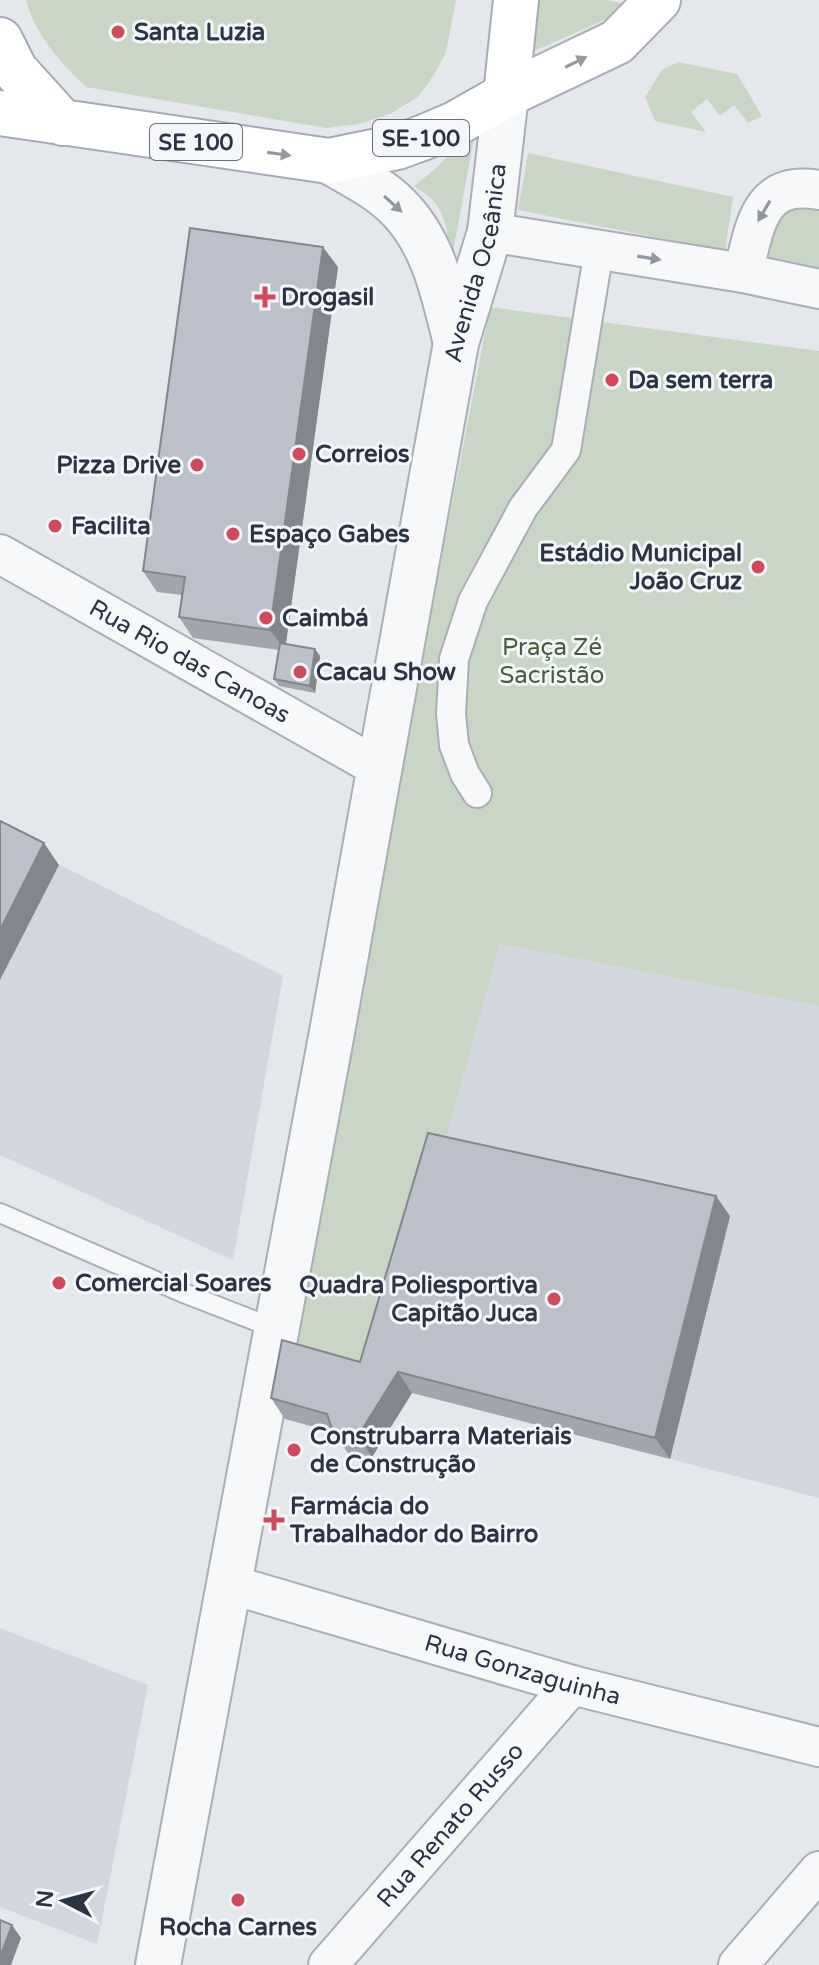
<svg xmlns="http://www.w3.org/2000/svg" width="819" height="1965" font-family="'Varela Round',sans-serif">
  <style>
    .built { fill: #d2d6de }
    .green { fill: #c9d6c5 }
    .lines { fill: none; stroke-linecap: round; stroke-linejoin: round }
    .service-casing { stroke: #a9aeb7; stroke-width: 22 }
    .pedestrian-casing { stroke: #a9aeb7; stroke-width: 32 }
    .minor-casing { stroke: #a9aeb7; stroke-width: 42 }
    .tertiary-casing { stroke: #a9aeb7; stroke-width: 48 }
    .secondary-casing { stroke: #a9aeb7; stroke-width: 48 }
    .primary-casing { stroke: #a3abb8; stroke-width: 48 }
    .service { stroke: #f7f8fa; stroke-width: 18 }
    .pedestrian { stroke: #f7f8fa; stroke-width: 28 }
    .minor { stroke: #f7f8fa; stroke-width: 38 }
    .tertiary { stroke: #f7f8fa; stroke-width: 44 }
    .secondary { stroke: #fff; stroke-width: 44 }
    .primary { stroke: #fff; stroke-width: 44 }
    .wall { fill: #a1a5ae }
    .shaded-wall { fill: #83868d }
    .building { fill: #bbc0ca; stroke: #83868d; stroke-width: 2 }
    .oneway { fill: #959aa2 }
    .oneway2 { fill: #9196a0 }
    .poi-dot { fill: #d1495b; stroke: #f4f6f9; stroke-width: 3 }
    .labels { text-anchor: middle; stroke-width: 6; stroke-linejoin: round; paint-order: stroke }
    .shield { fill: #f4f6f9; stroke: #676e7b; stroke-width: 2 }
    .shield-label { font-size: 22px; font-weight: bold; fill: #2b3445 }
    .poi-label { font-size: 24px; font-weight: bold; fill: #2b3445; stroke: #f4f6f9; text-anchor: start }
    .street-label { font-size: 24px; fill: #2b3445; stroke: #f4f6f9 }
    .park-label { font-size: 24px; fill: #3f6138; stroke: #f4f6f9 }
  </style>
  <rect width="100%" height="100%" fill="#e4e7ec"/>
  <path class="built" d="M 0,835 L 283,976 L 233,1260 L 0,1155 Z
    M 500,944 L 819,1006 L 819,1498 L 670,1459 L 730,1216 L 442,1154 Z
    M 0,1628 L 148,1685 L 97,1944 L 0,1907 Z"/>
  <path class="green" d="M 26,0 L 456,0 L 446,52 L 434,75 L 418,97 L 390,114 L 359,124 L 326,128 L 86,87 C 60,62 36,36 26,0 Z
    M 536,0 L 606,0 L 635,6 L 530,53 Z
    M 678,62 L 737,74 L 762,116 L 748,123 L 734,105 L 720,116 L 707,99 L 691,112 L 706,132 L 655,121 L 645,97 L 662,70 Z
    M 477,122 L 450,268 C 449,246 449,221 435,203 C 430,196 421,191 414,186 C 441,165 457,149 477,122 Z
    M 528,153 L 733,197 L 725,251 L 518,210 Z
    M 819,190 L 819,289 L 743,273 L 757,221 Z
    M 490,307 L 819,351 L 819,1006 L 500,944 L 442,1154 L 375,1382 L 287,1358 Z"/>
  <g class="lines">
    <g class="service-casing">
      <path id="service" d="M 0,1213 L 181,1292 L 276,1329"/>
    </g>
    <g class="pedestrian-casing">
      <path id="pedestrian" d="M 477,793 L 465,774 L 454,745 L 451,714 L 454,659 L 473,601 L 523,508 L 566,450 L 599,250"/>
    </g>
    <g class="minor-casing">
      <g id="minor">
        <path d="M 490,232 L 743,273 L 819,289"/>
        <path d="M 743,273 C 755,228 758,179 819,190"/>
        <path id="s1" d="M 0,554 L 379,768"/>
        <path id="s2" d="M 229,1584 L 572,1685 L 819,1747"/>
        <path id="s3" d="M 328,1965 L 572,1685"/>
        <path d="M 738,1965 L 819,1871"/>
      </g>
    </g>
    <g class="tertiary-casing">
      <g id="tertiary">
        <path d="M 329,161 C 351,174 378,187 397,206 C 434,242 444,295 456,343"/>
        <path id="s4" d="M 158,1965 L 332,1032 L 456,343 L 490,232 L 506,95"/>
      </g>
    </g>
    <g class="secondary-casing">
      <path id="secondary" d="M 506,95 L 617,42 L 658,0"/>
    </g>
    <g class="primary-casing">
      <path id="primary" d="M 0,40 L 15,70 L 63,123
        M 0,113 L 329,161 L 397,147 L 422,138 L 455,124 L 506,95 L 516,0"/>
    </g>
    <use href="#service" class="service"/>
    <use href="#pedestrian" class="pedestrian"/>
    <use href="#minor" class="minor"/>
    <use href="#tertiary" class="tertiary"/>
    <use href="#secondary" class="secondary"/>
    <use href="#primary" class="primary"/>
  </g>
  <path class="wall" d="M 338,267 L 286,644 L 315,649 L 320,656 L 315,693 L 279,686 L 274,679 L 279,650 L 193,638 L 179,617 L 182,595 L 157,592 L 143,571 Z
    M 730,1216 L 670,1459 L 412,1393 L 372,1457 L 348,1453 L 333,1432 L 285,1419 L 271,1398 Z"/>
  <path class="shaded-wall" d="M 323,247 L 338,267 L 285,650 L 270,630 Z
    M 315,649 L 320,656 L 315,693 L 310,686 Z
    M 44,843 L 59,865 L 0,980 L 0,930 Z
    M 716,1196 L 730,1216 L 670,1459 L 655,1438 Z
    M 398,1372 L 412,1393 L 372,1457 L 358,1436 Z
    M 12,1925 L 21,1938 L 11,1965 L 0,1965 L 0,1957 Z"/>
  <path class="building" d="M 190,228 L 323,247 L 270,630 L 179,617 L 185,577 L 143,571 Z
    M 280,643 L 315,649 L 310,686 L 274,679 Z
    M 0,821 L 44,843 L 0,930 Z
    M 428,1133 L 716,1196 L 655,1438 L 398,1372 L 358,1436 L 333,1432 L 327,1414 L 271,1398 L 282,1340 L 360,1362 Z
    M 0,1920 L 12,1925 L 0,1957 Z"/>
  <defs><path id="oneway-solid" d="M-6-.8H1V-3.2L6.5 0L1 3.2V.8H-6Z" transform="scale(2)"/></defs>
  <g class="oneway">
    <use href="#oneway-solid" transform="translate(576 62) rotate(-26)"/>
    <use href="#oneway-solid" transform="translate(279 154) rotate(8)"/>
  </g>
  <g class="oneway2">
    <use href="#oneway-solid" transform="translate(393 204) rotate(42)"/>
    <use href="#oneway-solid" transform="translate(764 211) rotate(120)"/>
    <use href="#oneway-solid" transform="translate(649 258) rotate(9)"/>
  </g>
  <g class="poi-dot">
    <circle cx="118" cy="32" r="8"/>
    <path d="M261 285h8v8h8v8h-8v8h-8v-8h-8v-8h8z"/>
    <circle cx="612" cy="380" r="8"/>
    <circle cx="299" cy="454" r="8"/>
    <circle cx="197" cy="465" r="8"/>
    <circle cx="55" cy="526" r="8"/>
    <circle cx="233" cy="534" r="8"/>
    <circle cx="758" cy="567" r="8"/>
    <circle cx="266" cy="618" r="8"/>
    <circle cx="300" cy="672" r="8"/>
    <circle cx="59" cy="1283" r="8"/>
    <circle cx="554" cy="1299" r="8"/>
    <circle cx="294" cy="1450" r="8"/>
    <path d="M270 1508h8v8h8v8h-8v8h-8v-8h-8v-8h8z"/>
    <circle cx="238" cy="1900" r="8"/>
  </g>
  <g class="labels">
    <g class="shield">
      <rect x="373" y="120" width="96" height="36" rx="6"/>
      <rect x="150" y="124" width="92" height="36" rx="6"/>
    </g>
    <g class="shield-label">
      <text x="421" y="146">SE-100</text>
      <text x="196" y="150">SE 100</text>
    </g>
    <g class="poi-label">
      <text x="134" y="40">Santa Luzia</text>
      <text x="281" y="305">Drogasil</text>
      <text x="628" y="388">Da sem terra</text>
      <text x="315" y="462">Correios</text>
      <text x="181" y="473" text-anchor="end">Pizza Drive</text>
      <text x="71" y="534">Facilita</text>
      <text x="249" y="542">Espaço Gabes</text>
      <text x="742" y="561" text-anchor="end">Estádio Municipal<tspan x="742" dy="28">João Cruz</tspan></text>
      <text x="282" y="626">Caimbá</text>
      <text x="316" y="680">Cacau Show</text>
      <text x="75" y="1291">Comercial Soares</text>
      <text x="538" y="1293" text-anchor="end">Quadra Poliesportiva<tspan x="538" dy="28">Capitão Juca</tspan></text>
      <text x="310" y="1444">Construbarra Materiais<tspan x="310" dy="28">de Construção</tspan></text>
      <text x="290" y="1514">Farmácia do<tspan x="290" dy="28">Trabalhador do Bairro</tspan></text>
      <text x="238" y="1935" text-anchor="middle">Rocha Carnes</text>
    </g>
    <g class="street-label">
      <text dy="8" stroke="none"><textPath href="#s4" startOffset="1732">Avenida Oceânica</textPath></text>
      <text dy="8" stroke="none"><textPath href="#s1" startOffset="218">Rua Rio das Canoas</textPath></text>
      <text dy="8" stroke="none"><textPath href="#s2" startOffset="306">Rua Gonzaguinha</textPath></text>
      <text dy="8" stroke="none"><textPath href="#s3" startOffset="186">Rua Renato Russo</textPath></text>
    </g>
    <g class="park-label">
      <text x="552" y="655">Praça Zé<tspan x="552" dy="28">Sacristão</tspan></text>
    </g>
  </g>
  <g transform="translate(64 1901) rotate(276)" stroke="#f4f6f9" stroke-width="6" paint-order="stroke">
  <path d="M0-6L14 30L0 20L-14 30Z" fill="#2b3445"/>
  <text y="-12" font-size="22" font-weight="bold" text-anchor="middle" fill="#2b3445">N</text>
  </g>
</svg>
